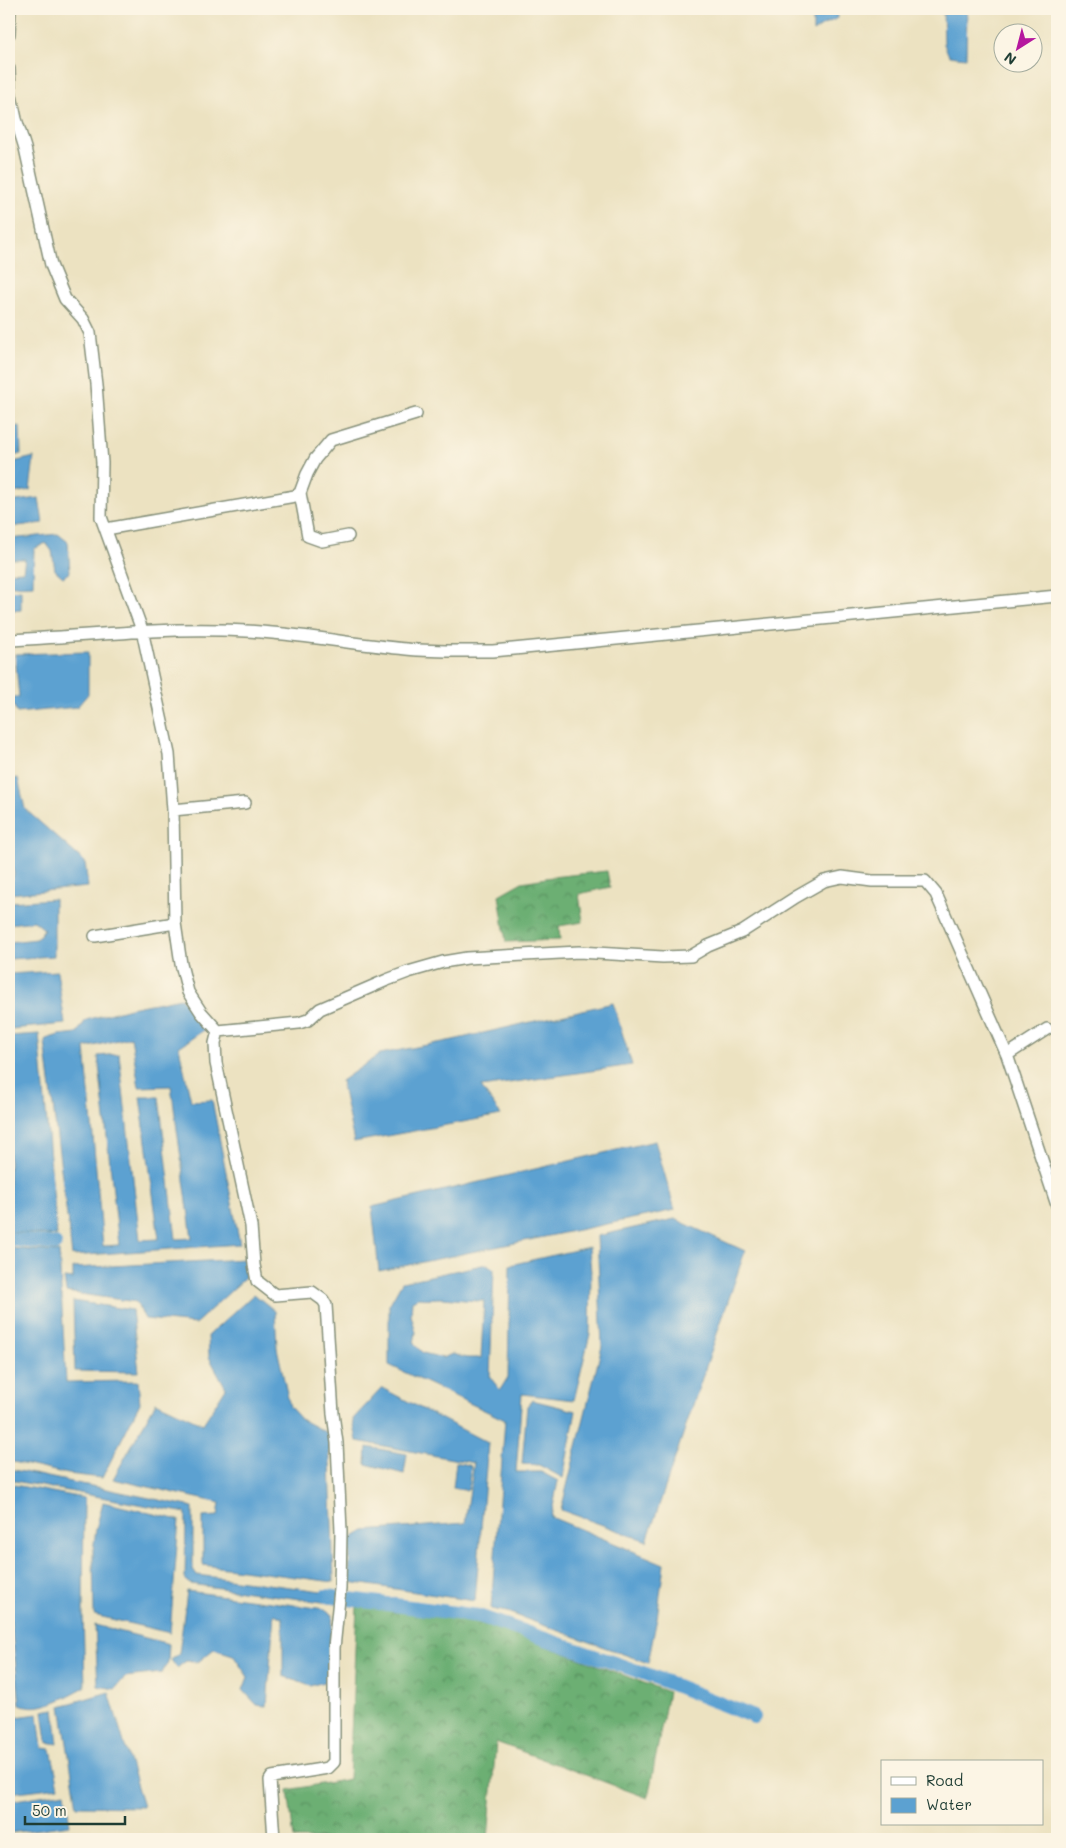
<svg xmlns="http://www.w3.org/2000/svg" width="1066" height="1848" font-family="Mali,sans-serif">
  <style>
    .forest { fill: url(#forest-crowns); stroke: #467654 }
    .water { fill: #5ca1d1; stroke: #3e6f82; fill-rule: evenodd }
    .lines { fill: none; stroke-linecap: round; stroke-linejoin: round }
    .canal { stroke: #5ca1d1; stroke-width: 14 }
    .street-casing { stroke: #86907a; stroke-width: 14 }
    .street { stroke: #fff; stroke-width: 11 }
  </style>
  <defs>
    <pattern id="forest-crowns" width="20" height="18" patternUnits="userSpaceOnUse" patternTransform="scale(1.25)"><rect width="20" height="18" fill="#6caf73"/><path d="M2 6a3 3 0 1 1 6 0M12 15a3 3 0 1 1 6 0" fill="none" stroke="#58905f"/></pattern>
  </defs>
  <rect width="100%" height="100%" fill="#fcf5e5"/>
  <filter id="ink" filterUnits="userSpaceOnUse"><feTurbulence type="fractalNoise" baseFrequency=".02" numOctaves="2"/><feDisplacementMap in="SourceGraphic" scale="10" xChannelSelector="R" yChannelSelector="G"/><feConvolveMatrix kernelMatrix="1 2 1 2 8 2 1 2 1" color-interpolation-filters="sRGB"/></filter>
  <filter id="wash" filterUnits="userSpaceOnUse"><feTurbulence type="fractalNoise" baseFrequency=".0096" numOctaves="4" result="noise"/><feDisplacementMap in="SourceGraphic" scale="20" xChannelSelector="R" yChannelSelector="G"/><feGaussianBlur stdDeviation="1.12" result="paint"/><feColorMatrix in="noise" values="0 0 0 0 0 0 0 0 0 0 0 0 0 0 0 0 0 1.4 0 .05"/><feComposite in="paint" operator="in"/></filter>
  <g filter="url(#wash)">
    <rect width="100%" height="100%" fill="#ece2c1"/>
    <path class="forest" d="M 607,871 L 610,887 L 579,894 L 583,922 L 559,926 L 560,940 L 506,942 L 499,895 L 522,882 L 552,877 Z
      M 357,1606 L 485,1623 L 668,1692 L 648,1798 L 496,1742 L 488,1839 L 294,1839 L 288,1790 L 349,1779 Z"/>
    <path class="water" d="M 813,9 L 837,9 L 838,18 L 823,25 L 813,32 Z
      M 943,9 L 967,9 L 966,58 L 949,56 L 944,44 Z
      M 20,426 L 21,454 L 9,457 L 9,427 Z
      M 34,457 L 30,490 L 9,494 L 9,463 Z
      M 39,498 L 43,523 L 9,527 L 9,502 Z
      M 58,534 L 68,542 L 70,572 L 63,577 L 55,570 L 52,551 L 46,543 L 34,549 L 33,585 L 9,586 L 9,572 L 23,571 L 25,559 L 9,559 L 9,539 Z
      M 21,590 L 21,610 L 9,611 L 9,591 Z
      M 88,652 L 88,694 L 77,707 L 17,713 L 14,706 L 9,707 L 9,697 L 19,697 L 15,654 Z
      M 18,778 L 25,809 L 85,862 L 88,887 L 9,894 L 9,879 L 12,880 L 14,874 L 9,844 L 9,780 Z
      M 54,899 L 54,956 L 9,959 L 9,942 L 37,939 L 44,929 L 34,921 L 9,924 L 9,902 Z
      M 57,971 L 65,1024 L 11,1029 L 9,1015 L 9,974 Z
      M 181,998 L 204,1030 L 179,1047 L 191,1101 L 212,1100 L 240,1244 L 72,1256 L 45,1042 L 46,1039 L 59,1035 L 77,1033 L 86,1020 L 130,1008 ZM 131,1037 L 139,1087 L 171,1086 L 192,1238 L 176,1239 L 159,1097 L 140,1097 L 159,1239 L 140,1240 L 119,1054 L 98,1056 L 119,1245 L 103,1246 L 85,1048 Z
      M 613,1003 L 632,1065 L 481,1087 L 501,1115 L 354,1142 L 341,1081 L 380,1054 L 453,1040 Z
      M 39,1034 L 57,1236 L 9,1232 L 9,1036 Z
      M 655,1141 L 675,1210 L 379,1271 L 372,1207 Z
      M 675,1219 L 745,1251 L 647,1541 L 561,1510 L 602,1346 L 597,1236 Z
      M 589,1247 L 591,1273 L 590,1334 L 574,1400 L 522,1394 L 516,1472 L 541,1472 L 558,1481 L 551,1517 L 664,1564 L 657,1618 L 648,1663 L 507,1612 L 491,1609 L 505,1420 L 389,1365 L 389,1305 L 402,1282 L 487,1264 L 494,1269 L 490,1377 L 500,1390 L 508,1377 L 510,1265 ZM 418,1298 C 426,1299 434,1298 443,1298 C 457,1299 470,1301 484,1301 L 481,1358 L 467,1358 L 452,1354 L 443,1358 L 423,1353 L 414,1344 L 416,1332 L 411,1315 L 412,1301 Z
      M 9,1248 L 59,1252 L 66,1382 L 138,1381 L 140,1403 L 102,1478 L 68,1474 L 9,1461 Z
      M 245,1259 L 245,1278 L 195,1324 L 145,1319 L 136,1302 L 66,1292 L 64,1278 L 73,1279 L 73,1268 Z
      M 254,1294 L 275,1311 L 277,1348 L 290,1407 L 302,1420 L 329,1434 L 334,1582 L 203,1565 L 203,1517 L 218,1516 L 220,1503 L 113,1479 L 156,1402 L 203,1424 L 226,1388 L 209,1357 L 208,1336 Z
      M 73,1301 L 132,1310 L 139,1372 L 75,1371 Z
      M 382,1388 L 488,1443 L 475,1601 L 349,1582 L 350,1539 L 364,1531 L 465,1523 L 474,1463 L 357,1441 L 353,1419 Z
      M 532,1400 L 576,1411 L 563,1478 L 539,1465 L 522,1464 L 527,1406 Z
      M 367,1447 L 407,1454 L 404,1474 L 366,1464 Z
      M 456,1462 L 471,1466 L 468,1490 L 453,1488 Z
      M 9,1469 L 193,1507 L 193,1569 L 197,1575 L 337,1593 L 337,1604 L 190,1584 L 185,1580 L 186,1513 L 9,1480 Z
      M 9,1484 L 84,1498 L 83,1613 L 85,1687 C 66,1697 40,1713 20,1704 L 9,1605 Z
      M 103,1502 L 179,1520 L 170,1633 L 94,1615 L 93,1551 L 96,1529 Z
      M 187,1591 L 325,1609 L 333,1615 L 327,1681 L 310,1686 L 283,1676 L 283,1618 L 274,1614 L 267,1706 L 257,1705 L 243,1690 L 248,1677 L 233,1655 L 214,1649 L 198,1662 L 186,1661 L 177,1668 L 171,1660 L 179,1654 Z
      M 95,1625 L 169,1644 L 168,1663 L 162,1673 L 125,1677 L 115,1689 L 98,1686 Z
      M 109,1692 L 143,1807 L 77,1806 L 61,1706 Z
      M 54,1709 L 58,1744 L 47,1742 L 43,1711 Z
      M 38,1714 L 42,1748 L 51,1749 L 59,1787 L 9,1793 L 9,1718 Z
      M 65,1792 L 70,1825 L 9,1833 L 9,1801 Z"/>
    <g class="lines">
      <path class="canal" d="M 9,1239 L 55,1244
        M 326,1596 L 479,1616 L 649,1675 L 754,1717"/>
    </g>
  </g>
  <g filter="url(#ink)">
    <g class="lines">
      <g class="street-casing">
        <path id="street" d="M 9,34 L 10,9
          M 9,69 L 10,91 L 16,119 L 25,148 L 51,265 L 65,299 L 83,319 L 90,333 L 96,384 L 102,463 L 101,517 L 142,630 L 169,754 L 173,810 L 175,923 L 181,964 L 188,992 L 201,1012 L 218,1031 L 299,1023 L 308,1020 L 320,1009 L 387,980 L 408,972 L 443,962 L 467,958 L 579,952 L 663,957 L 691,956 L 708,946 L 742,932 L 796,897 L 824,881 L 842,877 L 872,881 L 925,881 L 936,894 L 1007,1055 L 1057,1205
          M 300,493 L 308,536 L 322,541 L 348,536
          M 106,529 L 295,496 L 300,493 L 307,474 L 315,459 L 331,440 L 416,414
          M 9,640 C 80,637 150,628 221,630 C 283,631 344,643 406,649 C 435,652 464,651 493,651 L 1057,596
          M 173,810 L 245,803
          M 95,936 L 175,923
          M 218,1031 L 215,1043 L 216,1063 L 251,1226 L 254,1265 L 257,1281 L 275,1295 L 312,1292 L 323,1300 L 326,1305 L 333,1414 L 337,1443 L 341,1531 L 340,1589 L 334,1648 L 334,1762 L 328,1768 L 272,1777 L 270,1780 L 274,1839
          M 1007,1055 L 1047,1029"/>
      </g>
      <use href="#street" class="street"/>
    </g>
  </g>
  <rect width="1066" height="1848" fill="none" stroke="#fcf5e5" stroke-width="30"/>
  <rect x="881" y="1760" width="162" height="65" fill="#fcf5e5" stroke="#a4ab9e"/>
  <rect x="891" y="1777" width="25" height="8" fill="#ffffff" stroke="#a4ab9e"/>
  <text x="926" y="1786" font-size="15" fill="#1f3d34">Road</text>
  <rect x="891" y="1798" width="25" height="15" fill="#5ca1d1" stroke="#a4ab9e"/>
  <text x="926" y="1810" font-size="15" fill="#1f3d34">Water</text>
  <g transform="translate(1018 48) rotate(216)"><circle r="24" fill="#fcf5e5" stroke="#a4ab9e"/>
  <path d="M0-4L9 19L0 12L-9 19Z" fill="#b5179e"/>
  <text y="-8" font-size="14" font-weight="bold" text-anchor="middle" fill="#1f3d34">N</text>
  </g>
  <path d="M25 1816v8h100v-8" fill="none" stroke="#1f3d34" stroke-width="2.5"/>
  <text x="32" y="1816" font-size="15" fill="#1f3d34" stroke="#fcf5e5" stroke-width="4" paint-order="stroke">50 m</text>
</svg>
